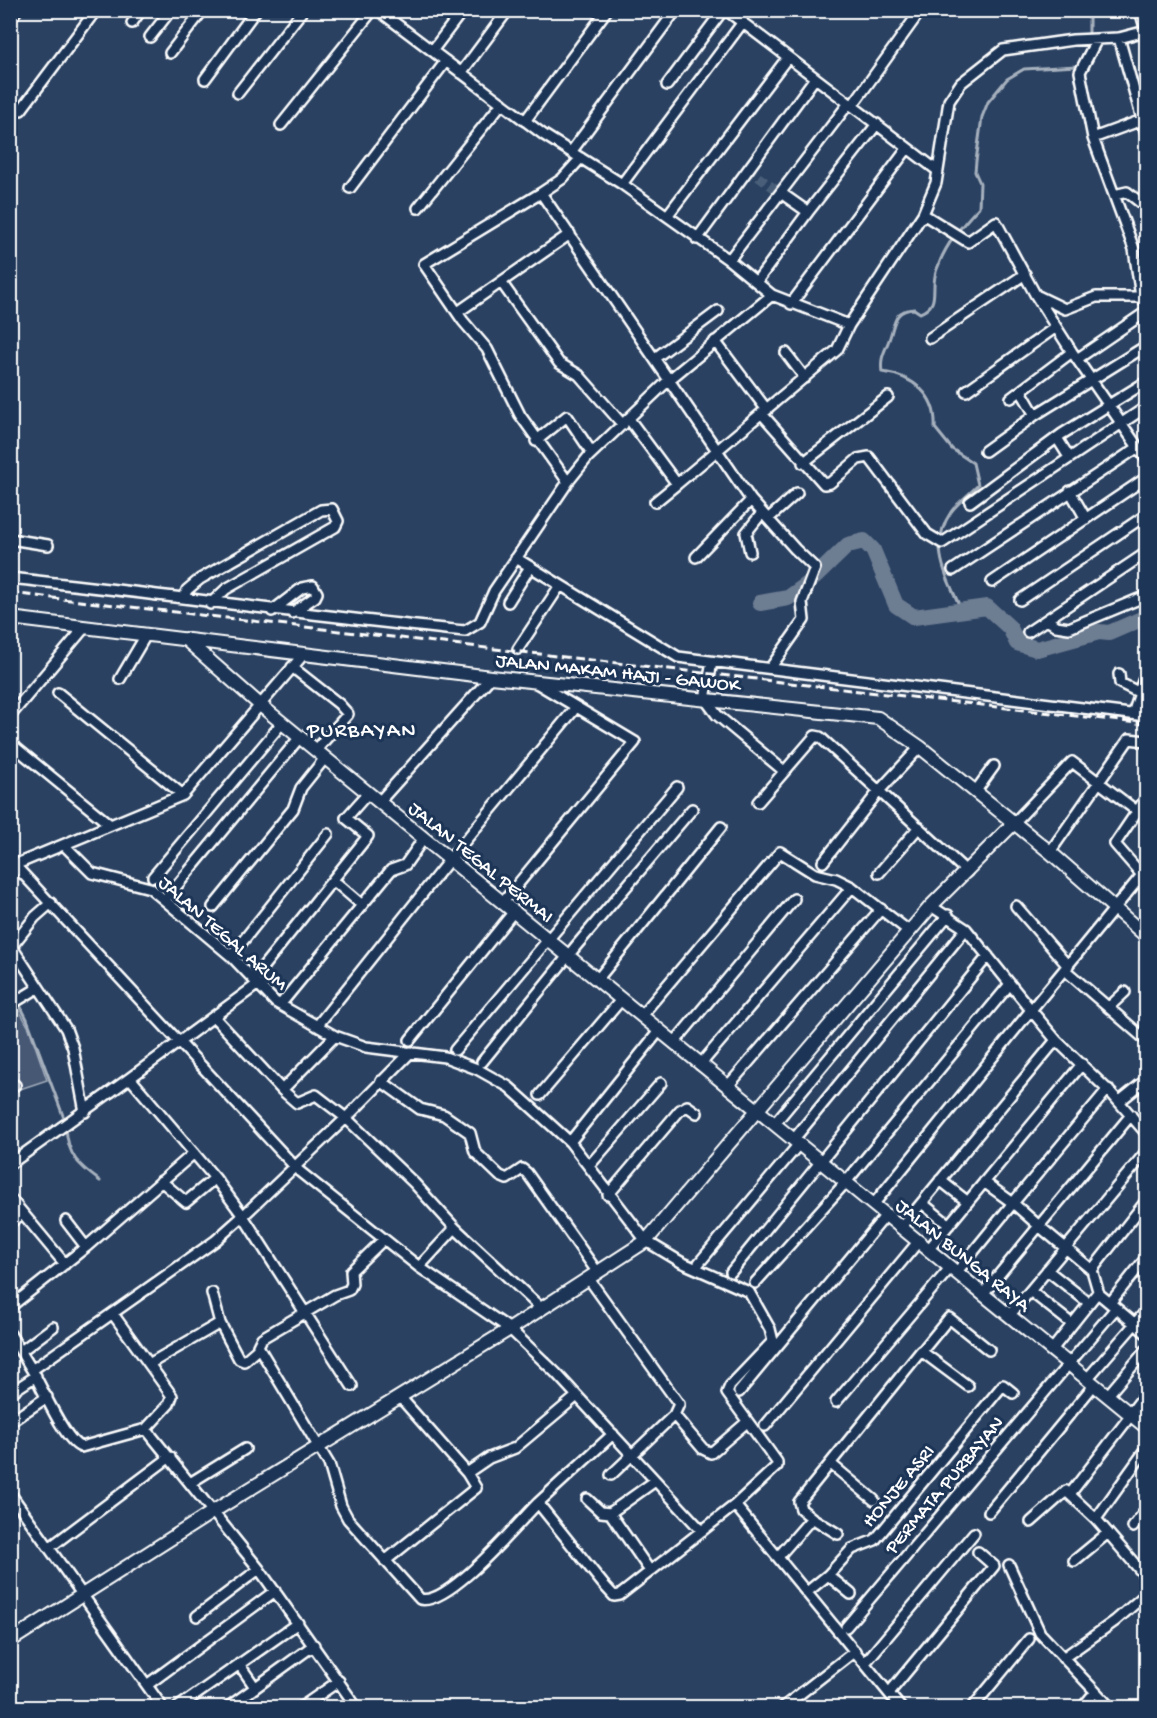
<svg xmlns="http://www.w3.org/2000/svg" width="1157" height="1718" font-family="'Gochi Hand',sans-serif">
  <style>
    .green { fill: #465975; stroke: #a2acba; stroke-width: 1.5 }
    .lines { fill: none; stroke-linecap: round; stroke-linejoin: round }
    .stream { stroke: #a7b1be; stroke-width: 3 }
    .river { stroke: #6d7d92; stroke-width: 16 }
    .street-tunnel { stroke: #4a5e79; stroke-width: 9; stroke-dasharray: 9 4.5; stroke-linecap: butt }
    .street-casing { stroke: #fff; stroke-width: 14 }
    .secondary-casing { stroke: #fff; stroke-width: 16 }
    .street { stroke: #1d3557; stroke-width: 9 }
    .secondary { stroke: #1d3557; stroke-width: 12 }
    .rail { stroke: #fff; stroke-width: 3; stroke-dasharray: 9 4.5; stroke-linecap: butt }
    .labels { text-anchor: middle; stroke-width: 6; stroke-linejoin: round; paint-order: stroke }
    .street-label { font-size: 20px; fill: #fff; stroke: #1d3557 }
    .quarter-label { font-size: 22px; letter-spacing: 1.5px; fill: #fff; stroke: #1d3557 }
  </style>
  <rect width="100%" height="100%" fill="#2a4161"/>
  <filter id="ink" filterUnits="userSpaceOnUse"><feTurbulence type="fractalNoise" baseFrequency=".0167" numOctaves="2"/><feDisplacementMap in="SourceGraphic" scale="12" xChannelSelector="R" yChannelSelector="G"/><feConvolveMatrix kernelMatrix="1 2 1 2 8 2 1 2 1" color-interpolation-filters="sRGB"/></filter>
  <g filter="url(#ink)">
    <path class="green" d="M 17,1006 L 29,1028 L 47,1080 L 20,1089 L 17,1082 L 12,1084 L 11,1081 L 10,1010 Z"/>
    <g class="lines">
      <path class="stream" d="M 1089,39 L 1089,10
        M 961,609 C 946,575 928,546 951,512 C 958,502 970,494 978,485 L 973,463 L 952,449 L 935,428 C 937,395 913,376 882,372 C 880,358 884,353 889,340 C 895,324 893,310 914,309 L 920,313 C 942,304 929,288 937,269 C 945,245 962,225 979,207 L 980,183 L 975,172 L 976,161 L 982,117 L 988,102 L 1007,79 L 1024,69 L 1077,66 L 1082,61
        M 10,986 L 27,1019 L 65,1121
        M 66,1128 C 68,1156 78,1165 100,1181"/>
      <path class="river" d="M 814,578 L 848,545 L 864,541 L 873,550 L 896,605 L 914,617 L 987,607 L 1010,628 L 1017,643 L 1037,649 L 1099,632 L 1109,633 L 1146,617
        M 760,603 L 788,598 L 809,583"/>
      <path class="street-tunnel" d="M 747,169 L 781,193"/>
      <g class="street-casing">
        <path id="street" d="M 378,10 L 544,135 L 622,184 L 729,260 L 772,295 L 849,325
          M 726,10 L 938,171
          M 1140,10 L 1146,31
          M 10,19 L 17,10
          M 132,23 L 141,10
          M 150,37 L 171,10
          M 1119,38 L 1146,133
          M 1097,39 L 1080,72 L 1093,138 L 1134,249 L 1141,297 L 1146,303
          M 432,51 L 463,10
          M 170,53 L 203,10
          M 461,73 L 508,10
          M 205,79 L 256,10
          M 667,85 L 723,10
          M 238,93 L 303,10
          M 852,106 L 921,10
          M 21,110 L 96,10
          M 525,121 L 607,10
          M 281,125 L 373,10
          M 1093,138 L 1142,120
          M 571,152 L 676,10
          M 581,158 L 562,179 L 541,193 L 751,500 L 795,549 L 815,568 L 802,602 L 804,620 L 771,667
          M 622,184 L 743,22
          M 350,188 L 446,61
          M 541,193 L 424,264 L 463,321 L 487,349 L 520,415 L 568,482
          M 1114,195 L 1127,192 L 1146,207
          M 418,208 L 502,103
          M 808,212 L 877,124
          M 923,214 L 968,242 L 996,222 L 1035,294 L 1072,352 L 1146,459
          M 667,216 L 788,57
          M 570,234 L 501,282 L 559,363 L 579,375 L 623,425
          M 697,239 L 815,78
          M 729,260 L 849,103
          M 757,281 L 808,212 L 781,193
          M 1038,296 L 1065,309 L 1096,297 L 1141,297
          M 791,304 L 907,149
          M 458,312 L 501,282
          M 930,338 L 1025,274
          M 715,341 L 767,410
          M 786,353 L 805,378
          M 655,358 L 718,311
          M 1077,359 L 1146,312
          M 966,391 L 1056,327
          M 1021,391 L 1035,415
          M 1011,398 L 1072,352
          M 762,414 L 824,484 L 830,483 L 858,459 L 869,457 L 927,534 L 942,543 L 1146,407
          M 629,419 L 677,484 L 837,350 L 849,325 L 923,214 L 936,183 L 949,101 L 961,83 L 1003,50 L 1073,40 L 1119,38 L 1146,31
          M 1057,438 L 1069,457
          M 536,441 L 567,416 L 592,453
          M 985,451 L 1035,415 L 1146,346
          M 803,463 L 888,397
          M 1070,491 L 1086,519
          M 655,502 L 677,484
          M 970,502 L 1062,434 L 1146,382
          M 768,519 L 797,493
          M 10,539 L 48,545
          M 750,552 L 746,533 L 762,513
          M 696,557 L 751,500
          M 516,558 L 678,657 L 1146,716
          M 953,570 L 1137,448
          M 10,578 C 163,594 313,616 465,631 L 480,622 L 494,591 L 568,482 L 588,457 L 670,379 L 772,295
          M 992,582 L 1146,478
          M 184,598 L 187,590 L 200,579 L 321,510 L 332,509 L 338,521 L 335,527 L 226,589 L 210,604
          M 1020,600 L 1146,515
          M 508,602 L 530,567
          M 272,611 L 302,588 L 313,586 L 317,593 L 315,597 L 292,613
          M 1047,620 L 1056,626 L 1069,628 L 1146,596
          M 1028,632 L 1146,553
          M 518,649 L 559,587
          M 712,662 L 705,699 L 717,715 L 784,771
          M 292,667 L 339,704 L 348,714 L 316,750
          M 1119,674 L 1120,683 L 1140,693 L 1133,714
          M 120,679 L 146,635
          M 1139,692 L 1146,673
          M 58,693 L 183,795
          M 10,716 L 85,627
          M 10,743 L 109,824
          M 975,792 L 994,766
          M 379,802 L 491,677
          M 758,802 L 815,736 L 820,737 L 879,791 L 920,747
          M 1014,823 L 1072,762 L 1138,812
          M 64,845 L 92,873 L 150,888 L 231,956 L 275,1002 L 335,1036 L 366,1047 L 445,1057 L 477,1069 L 509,1087 L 570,1142 L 646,1241 L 681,1262 L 749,1292 L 770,1329 L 773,1341 L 730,1386 L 727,1393 L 777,1462 L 777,1466 L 735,1505 L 620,1595 L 614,1596 L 603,1584 L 538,1503 C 517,1524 448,1607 420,1599 L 348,1519 L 341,1506 L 329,1464 L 258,1346 L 262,1338 L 335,1295 L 349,1290 L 352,1284 L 351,1271 L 384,1239
          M 1050,852 L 1129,739 L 1146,741
          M 10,860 L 299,1171 L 419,1267 L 510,1329 L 556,1373 L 702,1531
          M 823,862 L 879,791 L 967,872
          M 12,866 L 183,795 L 303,655
          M 879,873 L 919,827
          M 1142,875 L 1115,844 L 1146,798
          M 153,877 L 282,723
          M 333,880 L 362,905
          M 165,900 L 300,737
          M 504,901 L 635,742 L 538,684
          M 931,906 L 966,929 L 1031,1010 L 1146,870
          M 1016,906 L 1068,966
          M 213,907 L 293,809 L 301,788 L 325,758
          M 10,944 L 66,1029 L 73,1048 L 85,1112
          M 12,946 L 35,917 L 51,903
          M 231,956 L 328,834
          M 1065,970 L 1146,1040
          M 253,979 L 368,836 L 346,818 L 368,793
          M 597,980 L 721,827
          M 10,1005 L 38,988
          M 280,1005 L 391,870 L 405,865 L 424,838
          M 1109,1007 L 1125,992
          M 641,1016 L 780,852 L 815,874 L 836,879 L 852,887 L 910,932
          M 215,1018 L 282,1090 L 335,1036
          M 317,1026 L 450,859 L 573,711
          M 410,1040 L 515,910
          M 674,1043 L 794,899
          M 455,1050 L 677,787
          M 411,1052 L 346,1118 L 414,1183 L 455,1228 L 541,1308
          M 482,1062 L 576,946 L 692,809
          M 700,1065 L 852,887
          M 130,1078 L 258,984
          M 381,1081 L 420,1109 L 444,1115 L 470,1133 L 475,1152 L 500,1176 L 507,1179 L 522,1169 L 527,1173 L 598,1273
          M 728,1086 L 881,909
          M 10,1088 L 15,1085
          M 1108,1089 L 1013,1203 L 1039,1226 L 1131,1115
          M 282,1090 L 297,1103 L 316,1095 L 346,1118 L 243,1216 L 352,1386
          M 540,1095 L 621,1000
          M 1120,1101 L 1146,1080
          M 775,1123 L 948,915
          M 794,1139 L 966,929
          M 570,1142 L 659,1031
          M 10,1164 L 130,1078 L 215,1178 L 243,1216 L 215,1241 L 32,1370 L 10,1334
          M 589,1166 L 661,1083
          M 940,1180 L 968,1202
          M 161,1181 L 186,1202 L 215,1178
          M 608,1195 L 680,1110 L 687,1106 L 697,1113
          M 10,1198 L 65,1264
          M 922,1203 L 949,1225
          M 873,1205 L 1031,1010 L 1056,1040
          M 66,1221 L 86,1247
          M 10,1223 L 22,1214
          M 901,1228 L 1056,1040 L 1112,1094 L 1146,1133
          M 928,1250 L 1082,1064
          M 699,1263 L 799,1144
          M 419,1267 L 455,1228
          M 1047,1270 L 1089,1303
          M 1092,1270 L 1146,1201
          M 731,1272 L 988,956
          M 956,1273 L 1013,1203 L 984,1182
          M 589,1279 L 679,1404 L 674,1415 L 611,1475
          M 755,1283 L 846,1182 L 1010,984
          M 1030,1291 L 1072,1324
          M 212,1293 L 220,1323 L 239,1359 L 244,1361 L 259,1348
          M 983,1294 L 1039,1226 L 1092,1270 L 1099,1294 L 1146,1333
          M 1110,1303 L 1146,1258
          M 10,1307 L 86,1247 L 194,1153
          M 1009,1316 L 1146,1152
          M 21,1351 L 53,1327
          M 922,1351 L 949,1318 L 989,1350
          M 1051,1351 L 1098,1292
          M 149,1364 L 220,1323
          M 32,1370 C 42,1387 65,1442 81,1447 L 146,1429 L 169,1404 L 172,1396 L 113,1314
          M 1087,1379 L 1146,1311
          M 739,1392 L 886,1215
          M 10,1393 L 36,1376
          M 1108,1395 L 1146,1350
          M 836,1402 L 950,1268
          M 1130,1414 L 1146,1393
          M 674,1415 L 703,1449 L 711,1453 L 747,1422
          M 10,1422 L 47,1397
          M 765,1426 L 918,1242
          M 146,1429 L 259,1569 L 357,1708
          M 831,1464 L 874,1500
          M 467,1473 L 489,1458 L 515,1448 L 577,1396
          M 190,1483 L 245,1449
          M 10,1493 L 163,1708
          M 1070,1494 L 1131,1415
          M 587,1499 L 601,1512 L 610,1513 L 650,1571
          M 538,1503 L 613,1434
          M 735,1505 L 901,1708
          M 989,1512 L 1094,1385
          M 610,1513 L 655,1481
          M 812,1518 L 838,1534
          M 1096,1519 L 1146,1449
          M 1031,1522 L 1066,1491 L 1096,1519 L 1146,1577
          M 1133,1527 L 1146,1510
          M 49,1548 L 170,1457
          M 778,1557 L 812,1518 L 801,1509 L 799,1502 L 921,1351 L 968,1386
          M 385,1561 L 476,1488 L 467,1473 L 400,1397
          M 1074,1561 L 1108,1533
          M 1009,1565 L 1040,1633 L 1111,1708
          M 828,1575 L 851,1594
          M 807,1592 L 828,1575 L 852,1549 L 875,1540 L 1003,1385 L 1013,1393
          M 197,1616 L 259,1569
          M 846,1627 L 1116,1308
          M 1063,1658 L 1115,1621 L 1146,1594
          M 865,1663 L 974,1533
          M 239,1664 L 255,1687
          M 147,1685 L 275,1591
          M 889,1693 L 994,1566 L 978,1552
          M 177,1708 L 298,1623
          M 227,1708 L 314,1645
          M 300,1708 L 339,1681
          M 782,1708 L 855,1651
          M 972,1708 L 1029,1639
          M 1082,1708 L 1091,1697"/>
      </g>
      <g class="secondary-casing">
        <path id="secondary" d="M 10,618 L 491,677 L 878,718 L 920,747 L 1050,852 L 1146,936
          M 185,639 L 259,704 L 1146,1427
          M 10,1641 L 214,1511 L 510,1329 L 646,1241 L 931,906 L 1014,823"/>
      </g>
      <use href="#street" class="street"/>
      <use href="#secondary" class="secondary"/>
      <path class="rail" d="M 10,593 L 1146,724"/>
    </g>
  </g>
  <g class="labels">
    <g class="street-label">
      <text transform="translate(618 671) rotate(6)" y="7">JALAN MAKAM HAJI - GAWOK</text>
      <text transform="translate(482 861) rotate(39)" y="7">JALAN TEGAL PERMAI</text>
      <text transform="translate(224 932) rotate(41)" y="7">JALAN TEGAL ARUM</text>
      <text transform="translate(964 1254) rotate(39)" y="7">JALAN BUNGA RAYA</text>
      <text transform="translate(943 1484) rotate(-50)" y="7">PERMATA PURBAYAN</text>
      <text transform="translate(897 1485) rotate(-50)" y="7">HONJE ASRI</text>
    </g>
    <g class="quarter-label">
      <text x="362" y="736">PURBAYAN</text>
    </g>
  </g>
  <rect width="1157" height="1718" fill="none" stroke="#1d3557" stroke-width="36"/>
  <rect x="18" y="18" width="1121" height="1682" fill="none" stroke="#fff" stroke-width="2" filter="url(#ink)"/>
</svg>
